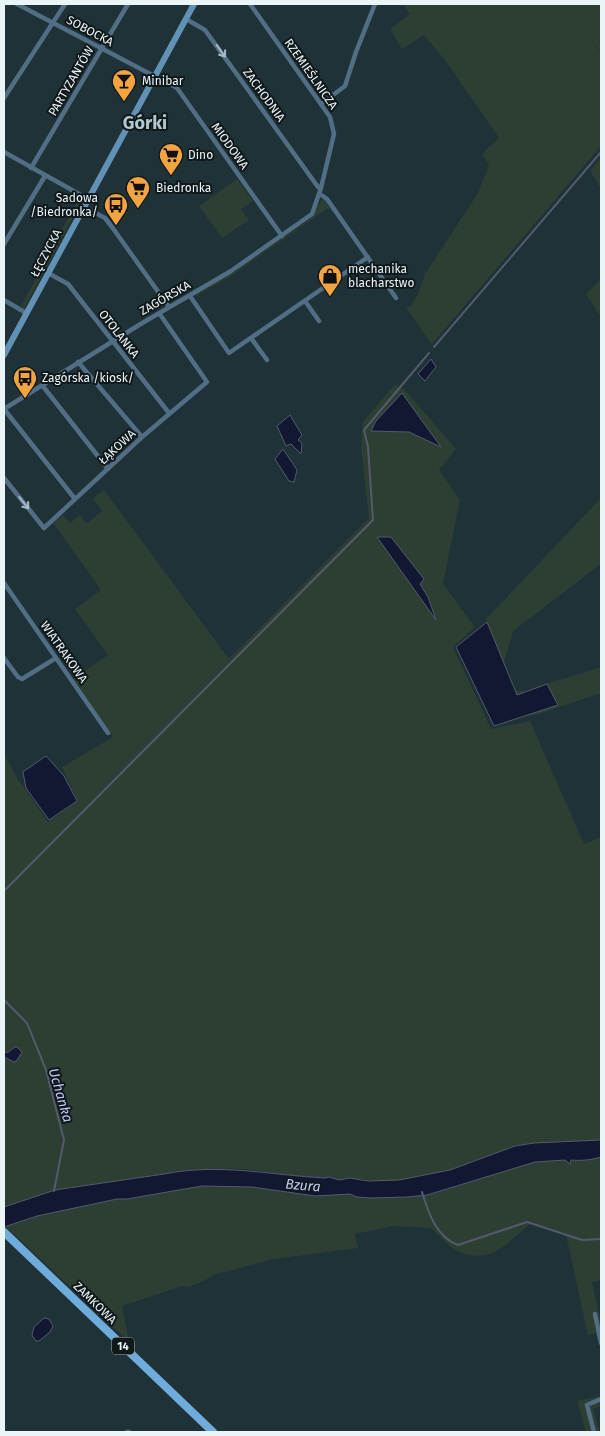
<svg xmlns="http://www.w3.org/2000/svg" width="605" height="1436" font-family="'Fira Sans',sans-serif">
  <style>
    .green { fill: #2d3f33 }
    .water { fill: #121832; stroke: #535a6d }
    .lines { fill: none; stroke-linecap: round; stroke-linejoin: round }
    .stream { stroke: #535a6d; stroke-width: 2 }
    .street { stroke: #516e85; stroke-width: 4.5 }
    .secondary { stroke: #6291b6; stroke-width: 6 }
    .primary { stroke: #6facdb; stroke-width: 8 }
    .oneway { stroke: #a5b8c4 }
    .labels { text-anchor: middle; stroke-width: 4; stroke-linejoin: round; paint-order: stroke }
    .shield { fill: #10181a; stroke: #a9b3b5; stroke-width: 1 }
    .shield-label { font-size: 11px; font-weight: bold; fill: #eaf5f8 }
    .street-label { font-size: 12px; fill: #eaf5f8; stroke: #10181a }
    .poi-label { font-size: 12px; fill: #eaf5f8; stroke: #10181a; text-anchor: start }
    .water-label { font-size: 14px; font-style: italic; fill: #bfcbf9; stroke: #10181a }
    .district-label { font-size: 18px; font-weight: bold; fill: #b2c8ce; stroke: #10181a }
  </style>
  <rect width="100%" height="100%" fill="#1f3237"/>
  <path class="green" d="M 403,4 L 601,4 L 601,52 L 587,34 L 601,53 L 601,146 L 432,344 L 406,308 L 410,307 L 418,294 L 425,274 L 478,193 L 489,165 L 482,154 L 499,138 L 445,60 L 424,35 L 402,49 L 390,29 L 410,14 Z
    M 601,157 L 601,189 L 590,171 Z
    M 237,179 L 253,201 L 241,209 L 249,220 L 222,238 L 199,206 Z
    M 79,198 L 80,204 L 24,309 L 21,306 Z
    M 324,199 L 334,213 L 328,208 L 228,278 L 196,296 L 195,295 L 234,272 L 310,219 C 317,213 316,203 324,199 Z
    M 601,279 L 601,317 L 586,294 Z
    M 395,384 L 405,390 L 456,449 L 439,470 L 460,500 L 443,584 L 475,627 L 453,647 L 491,729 L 530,721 L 584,844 L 601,837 L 601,1140 L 534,1143 L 515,1146 L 450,1170 L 399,1180 L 382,1181 L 350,1178 L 339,1180 L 336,1178 C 303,1179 272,1171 240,1169 C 214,1168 188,1169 164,1174 L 54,1190 L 4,1207 L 4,753 L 17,778 L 48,822 L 78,801 L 62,767 L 113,737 L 73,679 L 108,655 L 75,609 L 101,590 L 53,523 L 63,515 L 70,523 L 80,515 L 87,524 L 102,511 L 93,498 L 104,490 L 229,659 L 369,518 L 361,446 L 363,422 Z
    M 601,498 L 601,564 L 513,631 L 504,662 L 511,690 L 531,692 L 550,683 L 601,667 L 601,693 L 539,714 L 501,720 L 461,646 L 487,622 L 486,619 Z
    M 601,1157 L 601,1280 L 592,1282 L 601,1323 L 601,1335 L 597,1336 L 595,1333 L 588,1335 L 566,1235 L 530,1224 C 507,1243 489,1266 458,1251 C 448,1247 439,1235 431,1228 L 393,1226 L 355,1234 L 358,1248 L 274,1259 L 217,1274 L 199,1283 L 188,1287 L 182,1286 L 122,1306 L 129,1342 L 5,1226 L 37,1216 L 117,1199 L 127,1199 L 202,1186 L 252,1187 L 315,1196 L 350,1194 L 357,1197 L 371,1198 L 407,1197 L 428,1195 L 535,1162 L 561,1160 L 579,1161 Z
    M 601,1396 L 601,1406 L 593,1409 L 599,1430 L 598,1432 L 586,1432 L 577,1401 Z"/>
  <path class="water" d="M 431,359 L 436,367 L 425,381 L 418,374 Z
    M 402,393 L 441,447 L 409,432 L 371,431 L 376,421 Z
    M 290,415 L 302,435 L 298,440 L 302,443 L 301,454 L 291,444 L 286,446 L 277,426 Z
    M 283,449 L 297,470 L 294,482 L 289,481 L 275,459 Z
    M 377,537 L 391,537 L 424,579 L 420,584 L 428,597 L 436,620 Z
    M 487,622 L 517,695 L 547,684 L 558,705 L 494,726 L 456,647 Z
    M 46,756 L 64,776 L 77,801 L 49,820 L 26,788 L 23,772 Z
    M 15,1047 L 17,1047 L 22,1052 L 17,1060 L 14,1062 L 4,1057 L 4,1051 L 7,1053 Z
    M 601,1140 L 601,1157 C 591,1160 581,1161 571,1160 L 570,1164 L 565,1160 L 535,1162 L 427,1195 L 407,1197 L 371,1198 L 357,1197 L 350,1194 L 315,1196 L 252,1187 L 202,1186 L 127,1199 L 117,1199 L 37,1216 L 4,1227 L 4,1207 L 55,1190 L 164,1174 C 220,1163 269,1175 325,1178 L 329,1177 L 339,1180 L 350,1178 L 368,1181 L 399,1180 L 450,1170 L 515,1146 L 534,1143 Z
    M 44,1318 L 49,1319 L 53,1326 L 50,1332 L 39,1341 L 36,1341 L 32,1335 L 34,1327 Z"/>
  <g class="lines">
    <path class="stream" d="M 434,347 L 601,152
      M 4,891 L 373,520 L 368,447 L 364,430 L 429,353
      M 4,1000 L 27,1023 L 46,1070 L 64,1140 L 54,1191
      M 422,1192 C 428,1212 436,1237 458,1245 L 527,1222 L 582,1240 L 601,1239"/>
    <path class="street" d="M 17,4 L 177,88 L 282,236
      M 186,19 L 205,30 L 318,187 L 321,188
      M 4,98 L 65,4
      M 321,104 L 345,86 L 356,52 L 375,4
      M 4,152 L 88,199
      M 31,168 L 128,4
      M 320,194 L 327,199 L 396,298
      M 84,207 L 105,218 L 112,227 L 169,307
      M 4,244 L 45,176
      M 48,273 L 68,284 L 169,413
      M 190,296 L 229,353 L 368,257
      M 4,300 L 26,313
      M 305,301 L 319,321
      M 251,338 L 267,360
      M 78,362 L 142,437
      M 42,385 L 108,469
      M 4,409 L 139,325 L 231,271 L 312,214 L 321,188 L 334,134 L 330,117 L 250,4
      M 4,409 L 75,499
      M 4,478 L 44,528 L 142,437 L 207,382 L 159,313
      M 4,583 L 108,733
      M 4,658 L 18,677 L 22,679 L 56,658
      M 595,1314 L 601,1343
      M 127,1432 L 129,1432
      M 594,1432 L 587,1405 L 601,1399"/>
    <path class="secondary" d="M 4,355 L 194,4"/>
    <path class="primary" d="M 4,1232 L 213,1432"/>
  </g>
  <defs><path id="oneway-shaft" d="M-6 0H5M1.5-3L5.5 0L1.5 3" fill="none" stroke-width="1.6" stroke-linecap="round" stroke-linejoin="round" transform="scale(1.25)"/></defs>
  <g class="oneway">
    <use href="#oneway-shaft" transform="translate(221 51) rotate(54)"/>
    <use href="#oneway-shaft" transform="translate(24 503) rotate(51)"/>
  </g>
  <defs>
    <g id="bar-pin" transform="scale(1.25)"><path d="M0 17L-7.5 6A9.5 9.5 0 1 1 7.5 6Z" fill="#f3a442" stroke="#10181a"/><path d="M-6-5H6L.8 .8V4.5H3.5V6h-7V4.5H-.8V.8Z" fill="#111"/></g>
    <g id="supermarket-pin" transform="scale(1.25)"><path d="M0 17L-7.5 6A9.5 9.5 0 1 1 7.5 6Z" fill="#f3a442" stroke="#10181a"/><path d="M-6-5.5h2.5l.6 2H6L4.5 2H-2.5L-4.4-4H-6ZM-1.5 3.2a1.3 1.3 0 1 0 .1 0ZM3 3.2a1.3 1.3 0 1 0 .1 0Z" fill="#111"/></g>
    <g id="bus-pin" transform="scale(1.25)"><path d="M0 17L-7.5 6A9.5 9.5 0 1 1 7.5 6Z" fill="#f3a442" stroke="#10181a"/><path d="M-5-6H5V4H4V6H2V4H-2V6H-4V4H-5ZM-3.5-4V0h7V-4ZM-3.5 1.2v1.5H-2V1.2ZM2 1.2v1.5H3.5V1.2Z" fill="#111"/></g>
    <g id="shop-pin" transform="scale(1.25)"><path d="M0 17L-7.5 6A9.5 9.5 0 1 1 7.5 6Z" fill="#f3a442" stroke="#10181a"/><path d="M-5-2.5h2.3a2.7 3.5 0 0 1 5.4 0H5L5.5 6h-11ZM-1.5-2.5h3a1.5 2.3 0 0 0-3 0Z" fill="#111"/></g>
  </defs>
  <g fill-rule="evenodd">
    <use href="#bar-pin" x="124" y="81"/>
    <use href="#supermarket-pin" x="171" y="155"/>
    <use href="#supermarket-pin" x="138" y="188"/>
    <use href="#bus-pin" x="116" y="205"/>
    <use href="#shop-pin" x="330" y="276"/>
    <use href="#bus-pin" x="25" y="378"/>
  </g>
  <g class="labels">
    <rect class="shield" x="112" y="1337.5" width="22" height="17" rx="4"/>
    <g class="shield-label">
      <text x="123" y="1350">14</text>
    </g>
    <g class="street-label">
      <text transform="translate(90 31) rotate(28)" y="4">SOBOCKA</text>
      <text transform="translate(311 74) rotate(55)" y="4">RZEMIEŚLNICZA</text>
      <text transform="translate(71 81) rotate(-60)" y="4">PARTYZANTÓW</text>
      <text transform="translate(264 95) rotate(54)" y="4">ZACHODNIA</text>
      <text transform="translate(230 146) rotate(54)" y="4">MIODOWA</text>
      <text transform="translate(46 253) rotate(-62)" y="4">ŁĘCZYCKA</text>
      <text transform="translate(165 298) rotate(-30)" y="4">ZAGÓRSKA</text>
      <text transform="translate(119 334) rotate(52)" y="4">OTOLANKA</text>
      <text transform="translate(117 447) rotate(-43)" y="4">ŁĄKOWA</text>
      <text transform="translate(64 652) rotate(55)" y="4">WIATRAKOWA</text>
      <text transform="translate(95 1303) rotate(44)" y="4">ZAMKOWA</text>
    </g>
    <g class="poi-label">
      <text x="142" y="85">Minibar</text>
      <text x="188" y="159">Dino</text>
      <text x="156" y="192">Biedronka</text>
      <text x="98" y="202" text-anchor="end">Sadowa<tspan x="98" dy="14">/Biedronka/</tspan></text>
      <text x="348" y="273">mechanika<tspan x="348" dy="14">blacharstwo</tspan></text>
      <text x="42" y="382">Zagórska /kiosk/</text>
    </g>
    <g class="water-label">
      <text transform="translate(61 1095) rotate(74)" y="5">Uchanka</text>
      <text transform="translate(303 1185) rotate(5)" y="5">Bzura</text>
    </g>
    <g class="district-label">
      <text x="145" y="129">Górki</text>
    </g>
  </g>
  <rect width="605" height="1436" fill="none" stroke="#eaf5f8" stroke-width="10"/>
</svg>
